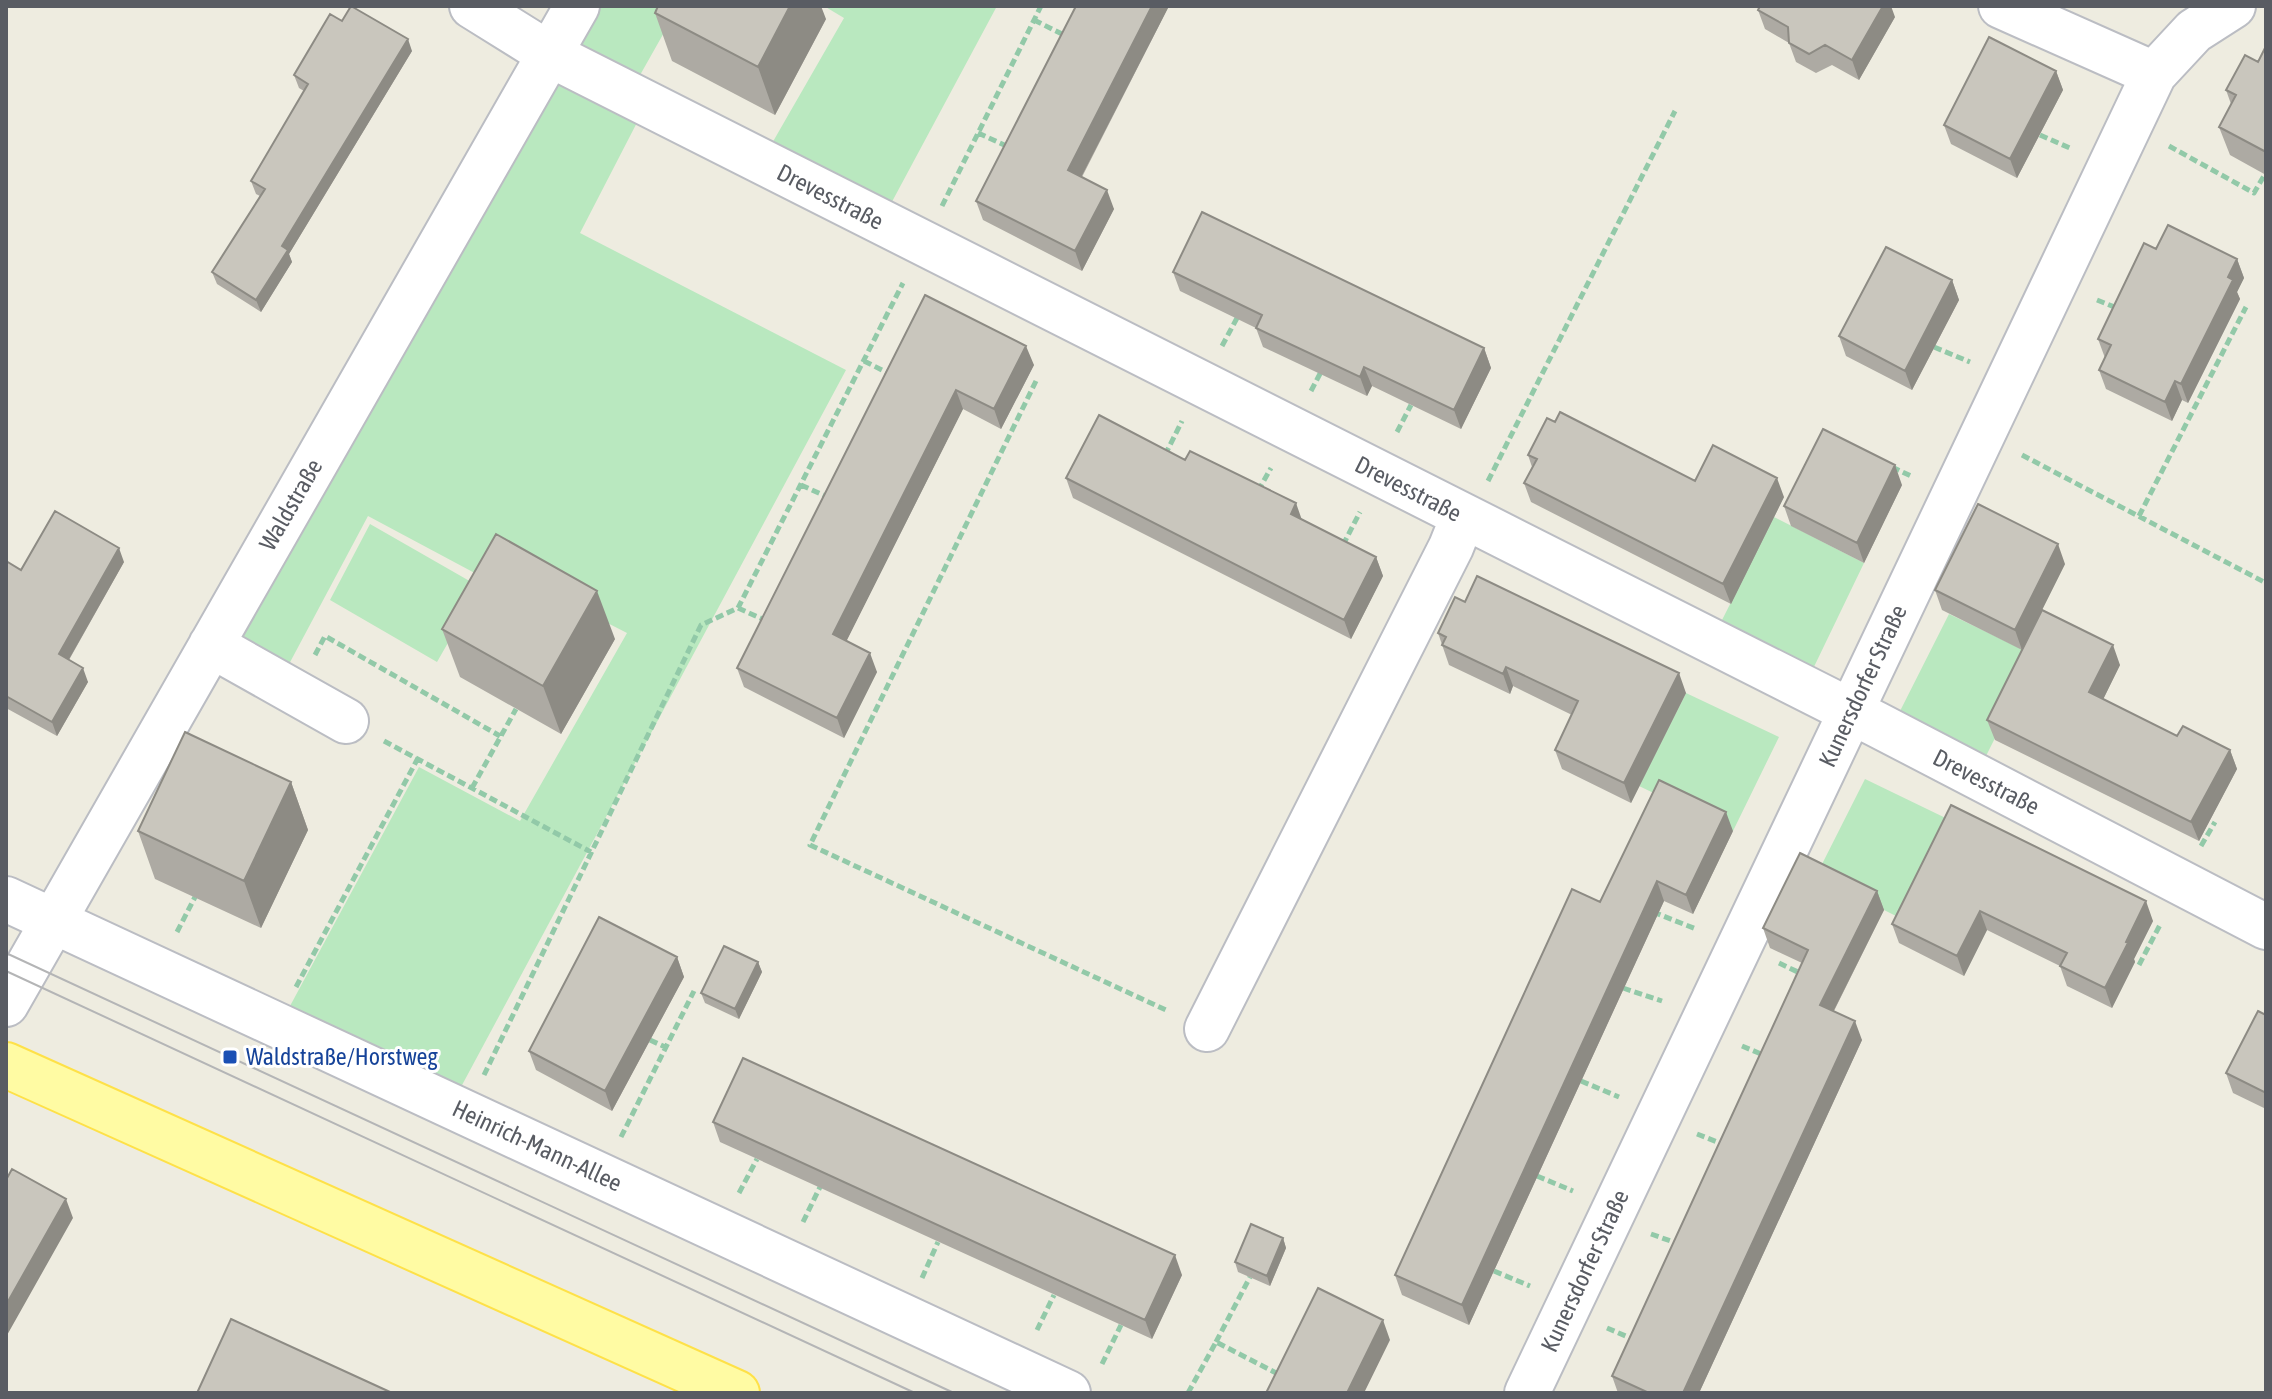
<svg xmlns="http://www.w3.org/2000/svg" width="2272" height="1399" font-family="'Asap Condensed',sans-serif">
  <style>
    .green { fill: #b9e8bf }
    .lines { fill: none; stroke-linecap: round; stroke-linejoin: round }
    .minor-casing { stroke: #bbbdc3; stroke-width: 48 }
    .major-casing { stroke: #fee148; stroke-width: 48 }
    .path { stroke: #92c9a8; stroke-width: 5; stroke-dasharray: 8 4; stroke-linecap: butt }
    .minor { stroke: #fff; stroke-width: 44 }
    .major { stroke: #fffba3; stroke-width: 44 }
    .tram { stroke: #b4b5b6; stroke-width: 2 }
    .wall { fill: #adaaa3 }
    .shaded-wall { fill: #8d8b84 }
    .building { fill: #c9c6bd; stroke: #8d8b84; stroke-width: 2 }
    .transit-dot { fill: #1a4fb4; stroke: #fff; stroke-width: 3 }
    .labels { text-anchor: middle; stroke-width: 6; stroke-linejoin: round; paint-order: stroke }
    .street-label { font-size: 24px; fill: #595c63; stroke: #fff }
    .transit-label { font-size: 24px; fill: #164399; stroke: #fff; text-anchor: start }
  </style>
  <rect width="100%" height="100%" fill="#eeece0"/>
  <path class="green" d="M 582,6 L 679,6 L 635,84 L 558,47 Z
    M 824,6 L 997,6 L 887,211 L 767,152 L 844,18 Z
    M 549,61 L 644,109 L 580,233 L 846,370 L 461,1087 L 290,1006 L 419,767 L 520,821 L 627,633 L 506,571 L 499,586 L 368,516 L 288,666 L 233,631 Z
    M 1774,517 L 1864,563 L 1811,673 L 1719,626 Z
    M 370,524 L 480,587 L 437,662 L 330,600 Z
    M 1949,614 L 2036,656 L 1984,760 L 1897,717 Z
    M 1686,693 L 1779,737 L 1733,831 L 1639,786 Z
    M 1865,779 L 1958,824 L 1910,923 L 1816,876 Z"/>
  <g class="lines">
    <g class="minor-casing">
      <path id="minor" d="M 472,6 L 549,54 L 1876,724 L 2266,927
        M 2001,6 L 2154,74
        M 211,645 L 346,721
        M 6,899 L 1068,1393
        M 6,1004 L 577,6
        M 1207,1029 L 1451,547 L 1463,517
        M 1527,1393 L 2154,74 L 2194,31 L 2233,6"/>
    </g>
    <g class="major-casing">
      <path id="major" d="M 6,1065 L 737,1393"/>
    </g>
    <path class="path" d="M 1034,20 L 1068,37
      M 978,133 L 1011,148
      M 2040,135 L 2072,149
      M 2169,146 L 2254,193 L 2265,174
      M 942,206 L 1041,6
      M 2097,300 L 2117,308
      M 1222,346 L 1237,318
      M 1934,347 L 1970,362
      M 864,361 L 892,375
      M 1036,381 L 810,845 L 1168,1011
      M 1311,391 L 1323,368
      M 1397,432 L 1411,405
      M 1165,455 L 1182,421
      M 2022,455 L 2266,583
      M 1892,467 L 1913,477
      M 1488,481 L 1675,111
      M 801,485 L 830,498
      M 1258,491 L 1271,468
      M 2139,516 L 2246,307
      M 1343,545 L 1360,512
      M 738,608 L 767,621
      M 315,655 L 325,636 L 500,736
      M 384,741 L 591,852
      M 472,788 L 516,709
      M 2201,846 L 2215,822
      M 1653,912 L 1696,929
      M 177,932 L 195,897
      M 1779,963 L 1802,974
      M 2139,965 L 2161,923
      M 296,987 L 418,758
      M 1623,988 L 1662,1001
      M 650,1040 L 665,1047
      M 1742,1046 L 1766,1056
      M 484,1075 L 701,625 L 738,608 L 903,283
      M 1581,1081 L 1619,1097
      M 1697,1134 L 1725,1145
      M 621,1137 L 694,991
      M 1537,1176 L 1573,1191
      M 739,1193 L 757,1159
      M 803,1222 L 820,1187
      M 1651,1234 L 1679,1244
      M 1494,1271 L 1530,1286
      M 922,1278 L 938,1242
      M 1607,1328 L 1635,1340
      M 1037,1330 L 1054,1295
      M 1216,1342 L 1250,1277
      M 1102,1364 L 1121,1325
      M 1188,1393 L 1216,1342 L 1282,1376"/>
    <use href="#minor" class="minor"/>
    <use href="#major" class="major"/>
    <path class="tram" d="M 6,953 L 954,1393
      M 6,971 L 915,1393"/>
  </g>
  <path class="wall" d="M 1076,6 L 1169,6 L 1082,177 L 1114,209 L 1082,271 L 983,220 L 976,201 Z
    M 1758,10 L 1895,17 L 1859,80 L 1832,65 L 1816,73 L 1796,62 L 1789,43 L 1765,29 Z
    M 655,13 L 826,19 L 775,115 L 672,61 Z
    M 342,21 L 412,51 L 289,254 L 292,262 L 261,312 L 217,284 L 212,272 L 260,196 L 256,194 L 251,181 L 304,91 L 299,88 L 294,75 Z
    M 2266,46 L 2266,175 L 2230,155 L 2219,127 L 2231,104 L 2226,90 L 2258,62 Z
    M 2056,71 L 2063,90 L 2017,178 L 1951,144 L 1944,125 Z
    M 2156,249 L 2237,259 L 2244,278 L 2237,292 L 2240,299 L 2188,403 L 2182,400 L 2172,421 L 2106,389 L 2099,370 L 2105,358 L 2098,339 Z
    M 1173,272 L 1484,348 L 1491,368 L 1461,429 L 1372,386 L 1367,396 L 1263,347 L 1256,328 L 1180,291 Z
    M 1952,280 L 1959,300 L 1912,390 L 1846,356 L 1839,336 Z
    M 925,295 L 1034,365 L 1001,429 L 963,409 L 846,641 L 877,672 L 844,738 L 744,687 L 737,668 Z
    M 1555,422 L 1695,481 L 1784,497 L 1731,604 L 1531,502 L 1524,483 L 1532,467 L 1528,455 Z
    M 1066,478 L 1302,519 L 1376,557 L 1383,576 L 1351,639 L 1073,498 Z
    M 1902,485 L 1864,563 L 1791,526 L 1784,506 Z
    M 6,561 L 21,570 L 124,562 L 69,660 L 88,682 L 57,736 L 6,708 Z
    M 2065,564 L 2042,610 L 2120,665 L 2103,699 L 2177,736 L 2230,750 L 2237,769 L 2199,841 L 1995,740 L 1987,720 L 2022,650 L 1942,610 L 1935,590 Z
    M 1465,602 L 1686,693 L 1631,803 L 1562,769 L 1555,750 L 1572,715 L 1513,686 L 1510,694 L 1449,665 L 1438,633 Z
    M 442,629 L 615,639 L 561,734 L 460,677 Z
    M 291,782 L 308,830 L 261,928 L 155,879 L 138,831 Z
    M 1951,805 L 2153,921 L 2134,959 L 2135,962 L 2112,1008 L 2067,986 L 2060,966 L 1987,930 L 1964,976 L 1899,943 L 1892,924 Z
    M 1733,831 L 1693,914 L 1664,901 L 1469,1325 L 1402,1295 L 1395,1275 L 1600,902 Z
    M 1877,891 L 1884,910 L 1834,1011 L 1862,1040 L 1699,1393 L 1618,1393 L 1612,1376 L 1802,963 L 1770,948 L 1763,928 Z
    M 677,957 L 684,977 L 612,1111 L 536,1070 L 529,1051 Z
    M 758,962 L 762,972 L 739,1019 L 705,1003 L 701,993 Z
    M 2266,1015 L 2266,1109 L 2233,1093 L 2226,1073 Z
    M 713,1122 L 1182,1275 L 1152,1339 L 720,1142 Z
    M 1283,1238 L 1286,1248 L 1270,1286 L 1238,1272 L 1235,1262 Z"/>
  <path class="shaded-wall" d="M 790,6 L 821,6 L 826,19 L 775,115 L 758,67 Z
    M 1152,6 L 1169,6 L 1075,189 L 1068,170 Z
    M 1883,6 L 1891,6 L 1895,17 L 1859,80 L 1852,60 Z
    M 408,39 L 412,51 L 289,254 L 292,262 L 261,312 L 256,300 L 282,246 Z
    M 2056,71 L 2063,90 L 2017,178 L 2010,159 Z
    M 1107,190 L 1114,209 L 1082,271 L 1075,251 Z
    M 2237,259 L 2244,278 L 2237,292 L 2240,299 L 2188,403 L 2181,384 Z
    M 1952,280 L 1959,300 L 1912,390 L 1905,371 Z
    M 1026,346 L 1034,365 L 1001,429 L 994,409 Z
    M 1484,348 L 1491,368 L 1461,429 L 1454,410 Z
    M 1364,367 L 1372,386 L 1367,396 L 1360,377 Z
    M 2175,381 L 2182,400 L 2172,421 L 2165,402 Z
    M 956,390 L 963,409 L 840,654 L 833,634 Z
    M 1895,465 L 1902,485 L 1864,563 L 1857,543 Z
    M 1777,478 L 1784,497 L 1731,604 L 1723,584 Z
    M 1296,503 L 1303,523 L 1291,514 Z
    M 2058,544 L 2065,564 L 2022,650 L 2015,630 Z
    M 119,548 L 124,562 L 64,668 L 59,654 Z
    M 1376,557 L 1383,576 L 1351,639 L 1344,620 Z
    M 597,591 L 615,639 L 561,734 L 543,686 Z
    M 2113,645 L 2120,665 L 2097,712 L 2089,692 Z
    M 870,653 L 877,672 L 844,738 L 837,718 Z
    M 1506,667 L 1513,686 L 1510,694 L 1503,674 Z
    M 83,668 L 88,682 L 57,736 L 52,722 Z
    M 1679,673 L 1686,693 L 1631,803 L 1624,783 Z
    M 2230,750 L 2237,769 L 2199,841 L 2191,822 Z
    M 291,782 L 308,830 L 261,928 L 244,881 Z
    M 1726,812 L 1733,831 L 1693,914 L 1686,895 Z
    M 1657,881 L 1664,901 L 1469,1325 L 1462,1305 Z
    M 1877,891 L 1884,910 L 1827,1024 L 1820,1005 Z
    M 2146,901 L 2153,921 L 2134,959 L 2135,962 L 2112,1008 L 2105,988 Z
    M 1980,911 L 1987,930 L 1964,976 L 1957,956 Z
    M 677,957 L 684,977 L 612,1111 L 605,1091 Z
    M 758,962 L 762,972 L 739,1019 L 735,1009 Z
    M 1855,1021 L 1862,1040 L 1699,1393 L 1683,1393 Z
    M 66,1199 L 73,1218 L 6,1337 L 6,1305 Z
    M 1283,1238 L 1286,1248 L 1270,1286 L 1267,1276 Z
    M 1175,1255 L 1182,1275 L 1152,1339 L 1145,1320 Z
    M 1383,1320 L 1390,1340 L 1364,1393 L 1347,1393 Z"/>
  <path class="building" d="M 351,6 L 408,39 L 282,246 L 288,250 L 256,300 L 212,272 L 265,189 L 251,181 L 308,84 L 294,75 L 330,14 L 342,21 Z
    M 658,6 L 790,6 L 758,67 L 655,13 Z
    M 1076,6 L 1152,6 L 1068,170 L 1107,190 L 1075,251 L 976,201 Z
    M 1760,6 L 1883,6 L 1852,60 L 1825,45 L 1809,54 L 1789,43 L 1788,27 L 1758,10 Z
    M 1989,37 L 2056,71 L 2010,159 L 1944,125 Z
    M 2266,46 L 2266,152 L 2219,127 L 2236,95 L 2226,90 L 2245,55 L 2258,62 Z
    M 1202,212 L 1484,348 L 1454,410 L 1364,367 L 1360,377 L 1256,328 L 1262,315 L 1173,272 Z
    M 2168,225 L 2237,259 L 2228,277 L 2233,280 L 2181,384 L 2175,381 L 2165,402 L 2099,370 L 2111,345 L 2098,339 L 2144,243 L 2156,249 Z
    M 1886,247 L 1952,280 L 1905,371 L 1839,336 Z
    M 925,295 L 1026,346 L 994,409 L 956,390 L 833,634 L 870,653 L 837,718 L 737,668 Z
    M 1560,412 L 1695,481 L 1713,445 L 1777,478 L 1723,584 L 1524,483 L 1537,459 L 1528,455 L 1547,418 L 1555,422 Z
    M 1099,415 L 1185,460 L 1190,451 L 1296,503 L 1291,514 L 1376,557 L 1344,620 L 1066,478 Z
    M 1823,429 L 1895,465 L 1857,543 L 1784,506 Z
    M 1978,504 L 2058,544 L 2015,630 L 1935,590 Z
    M 55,511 L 119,548 L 59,654 L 83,668 L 52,722 L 6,696 L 6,561 L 21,570 Z
    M 496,534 L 597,591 L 543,686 L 442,629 Z
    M 1477,576 L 1679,673 L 1624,783 L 1555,750 L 1578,701 L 1506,667 L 1503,674 L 1442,645 L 1446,637 L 1438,633 L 1455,597 L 1465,602 Z
    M 2042,610 L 2113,645 L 2089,692 L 2177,736 L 2183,726 L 2230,750 L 2191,822 L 1987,720 Z
    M 185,732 L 291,782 L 244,881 L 138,831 Z
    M 1659,780 L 1726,812 L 1686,895 L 1657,881 L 1462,1305 L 1395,1275 L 1572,889 L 1600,902 Z
    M 1951,805 L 2146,901 L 2126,942 L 2128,943 L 2105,988 L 2060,966 L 2067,953 L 1980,911 L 1957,956 L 1892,924 Z
    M 1800,853 L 1877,891 L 1820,1005 L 1855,1021 L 1683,1393 L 1649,1393 L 1612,1376 L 1808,950 L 1763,928 Z
    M 599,917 L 677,957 L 605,1091 L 529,1051 Z
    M 724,946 L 758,962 L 735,1009 L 701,993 Z
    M 2258,1011 L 2266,1015 L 2266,1093 L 2226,1073 Z
    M 743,1058 L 1175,1255 L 1145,1320 L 713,1122 Z
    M 12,1169 L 66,1199 L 6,1305 L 6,1180 Z
    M 1251,1224 L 1283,1238 L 1267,1276 L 1235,1262 Z
    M 1318,1288 L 1383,1320 L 1347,1393 L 1266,1393 Z
    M 231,1319 L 390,1392 L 390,1393 L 197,1393 Z"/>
  <rect class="transit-dot" x="222" y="1049" width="16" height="16" rx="4"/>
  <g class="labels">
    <g class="street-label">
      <text transform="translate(830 197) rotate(27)" y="8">Drevesstraße</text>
      <text transform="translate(1408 489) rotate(27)" y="8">Drevesstraße</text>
      <text transform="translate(291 505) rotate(-60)" y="8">Waldstraße</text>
      <text transform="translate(1863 686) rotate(-65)" y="8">Kunersdorfer Straße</text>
      <text transform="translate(1986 782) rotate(27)" y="8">Drevesstraße</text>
      <text transform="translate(537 1146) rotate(25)" y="8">Heinrich-Mann-Allee</text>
      <text transform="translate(1585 1271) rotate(-65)" y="8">Kunersdorfer Straße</text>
    </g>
    <g class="transit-label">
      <text x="246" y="1065">Waldstraße/Horstweg</text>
    </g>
  </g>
  <rect width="2272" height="1399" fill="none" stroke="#595c63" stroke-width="16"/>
</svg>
